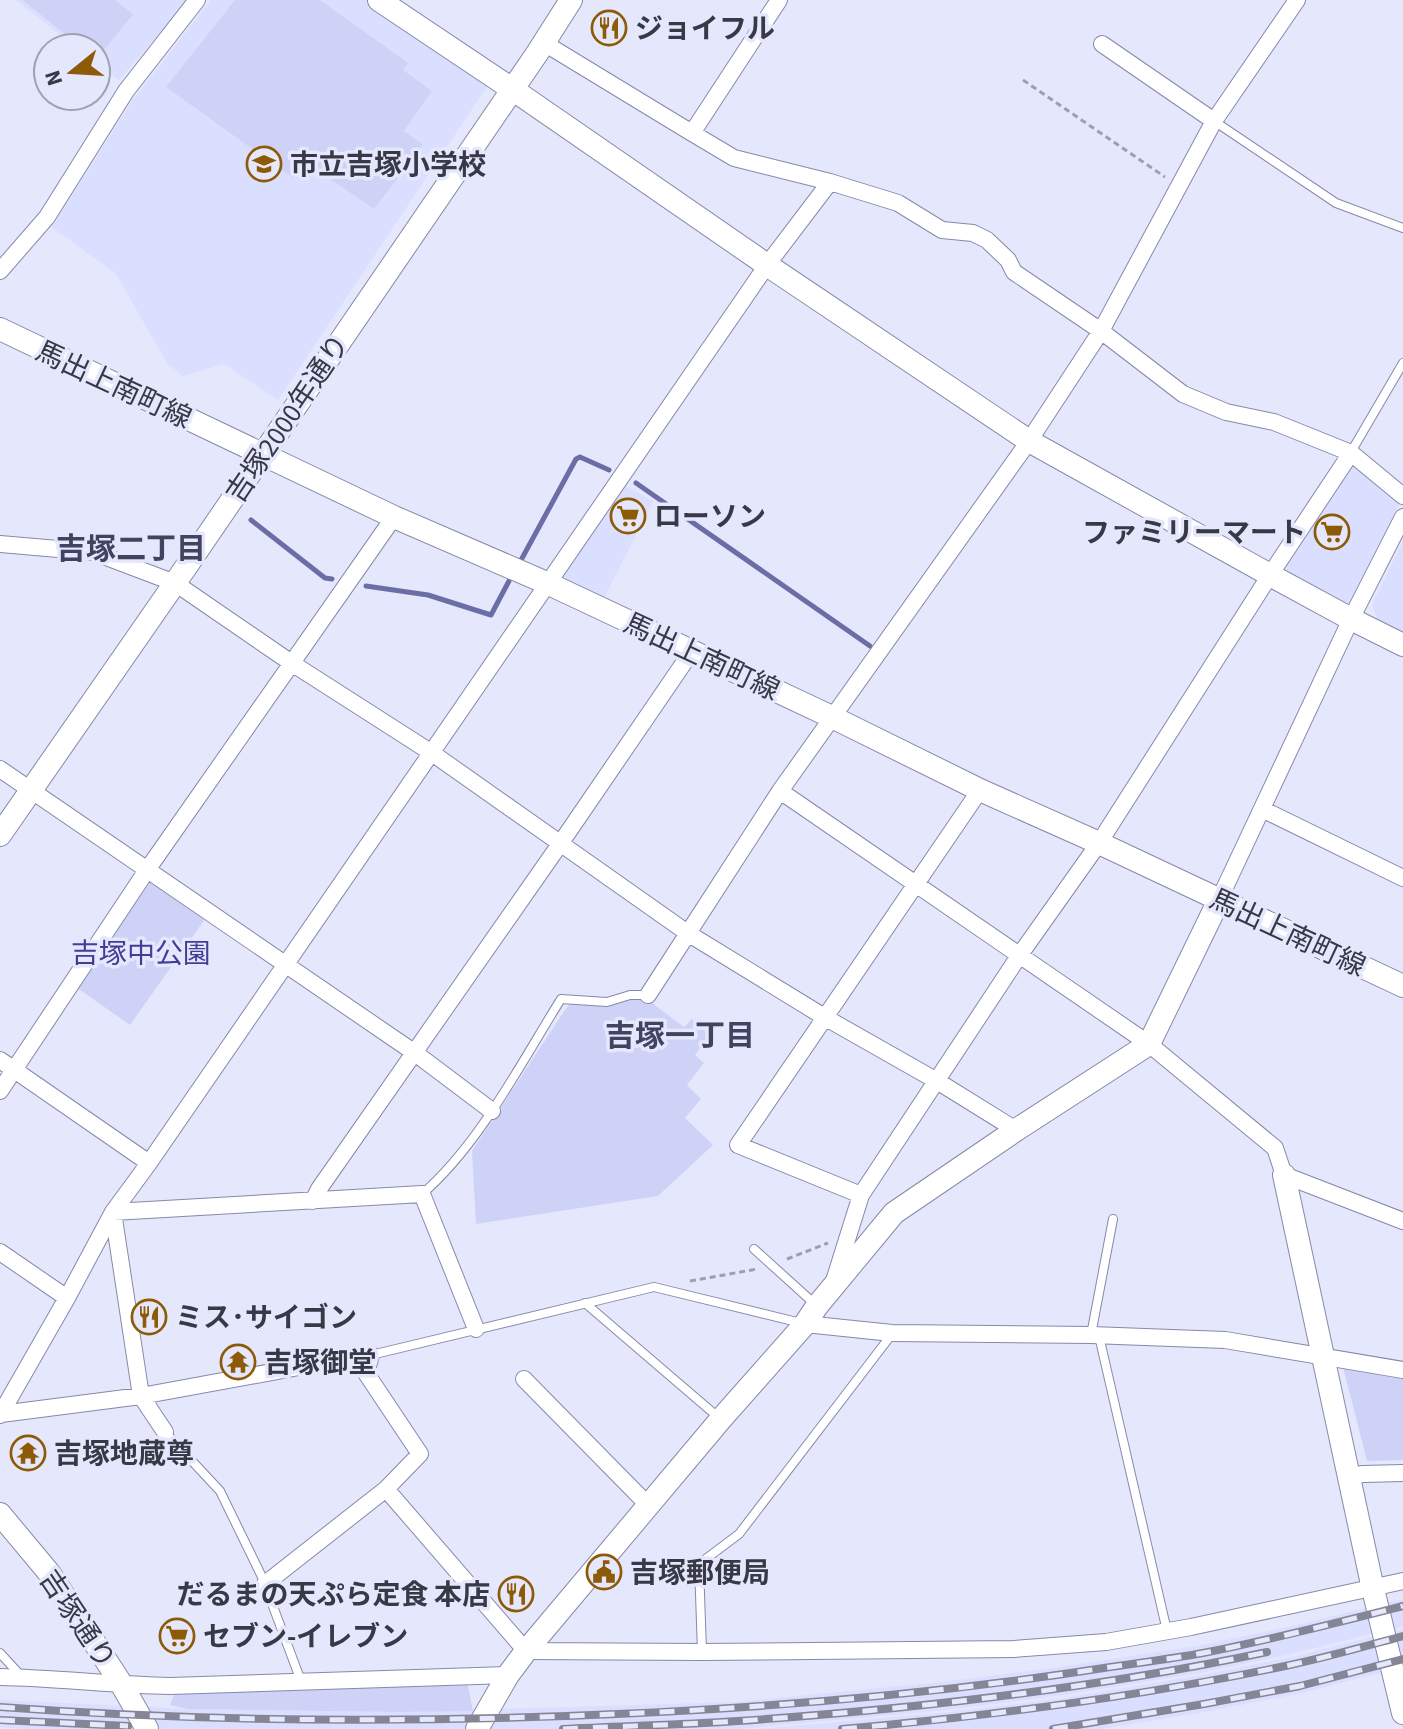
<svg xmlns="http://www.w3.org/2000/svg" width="1403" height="1729" font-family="'Source Sans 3','Noto Sans JP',sans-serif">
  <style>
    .built { fill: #dadeff }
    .green { fill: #ced2f7 }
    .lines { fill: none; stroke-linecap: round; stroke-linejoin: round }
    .stream { stroke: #6b6ea6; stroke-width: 5 }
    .lane-casing { stroke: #8689a8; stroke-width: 10 }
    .street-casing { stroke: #8689a8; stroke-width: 18 }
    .secondary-casing { stroke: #8689a8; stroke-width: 24 }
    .path { stroke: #9d9fb1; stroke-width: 3; stroke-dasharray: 6 4; stroke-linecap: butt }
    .lane { stroke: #fff; stroke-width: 8 }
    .street { stroke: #fff; stroke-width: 16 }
    .secondary { stroke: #fff; stroke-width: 22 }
    .rail-casing { stroke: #848696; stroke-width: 8 }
    .rail { stroke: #e5e7fc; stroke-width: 5; stroke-dasharray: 15; stroke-linecap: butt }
    .labels { text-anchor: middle; stroke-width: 7; stroke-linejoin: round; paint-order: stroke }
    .poi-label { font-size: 28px; font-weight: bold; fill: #373946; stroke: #e5e7fc; text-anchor: start }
    .street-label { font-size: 28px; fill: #373946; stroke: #e5e7fc }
    .park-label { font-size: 28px; fill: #423d95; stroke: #e5e7fc }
    .neighbourhood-label { font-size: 30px; font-weight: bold; fill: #41435f; stroke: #e5e7fc }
  </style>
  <rect width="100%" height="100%" fill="#e5e7fc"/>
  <path class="built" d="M 16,0 L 188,0 L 119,80 L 96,63 L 96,48 L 77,48 Z
    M 211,0 L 367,0 L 488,82 L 488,85 L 278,400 L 224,364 L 183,376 L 167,363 L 116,274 L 52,227 L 132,101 Z
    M 1353,462 L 1400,502 L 1349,607 L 1288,574 L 1286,567 Z
    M 624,485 L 653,501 L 602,602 L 558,582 Z
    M 1403,541 L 1403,632 L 1377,619 L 1372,605 Z
    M 1403,1599 L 1403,1626 L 1291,1654 L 1200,1673 L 1063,1695 L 946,1710 L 738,1729 L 32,1729 L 0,1727 L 0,1700 L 188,1709 L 397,1712 L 736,1702 L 942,1682 L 1060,1667 L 1197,1646 L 1284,1628 Z
    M 1403,1629 L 1403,1667 L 1301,1693 L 1205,1712 L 1100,1729 L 759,1729 L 950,1712 L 1064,1698 L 1202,1675 L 1292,1657 Z"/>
  <path class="green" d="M 22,0 L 115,0 L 133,14 L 97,59 L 96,48 L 83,48 Z
    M 235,0 L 320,0 L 408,63 L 403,70 L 432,91 L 404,131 L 423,145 L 374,209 L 307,163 L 293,178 L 166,87 Z
    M 151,881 L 205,919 L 130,1025 L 76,987 Z
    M 639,998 L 652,1003 L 684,1027 L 692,1019 L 710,1035 L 695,1055 L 704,1063 L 687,1085 L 701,1099 L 685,1118 L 713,1145 L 658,1196 L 476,1224 L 472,1151 L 565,1010 L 571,1003 L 606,1005 Z
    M 1343,1367 L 1403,1377 L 1403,1460 L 1367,1461 Z
    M 468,1685 L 473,1711 L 397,1712 L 188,1709 L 170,1705 L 175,1693 Z"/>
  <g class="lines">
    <path class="stream" d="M 636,483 L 870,646
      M 251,520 L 325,578 L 332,579
      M 520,562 L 576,459 L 580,457 L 609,470
      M 366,586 L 428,595 L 491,615 L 509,581"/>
    <g class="lane-casing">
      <path id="lane" d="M 1214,121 L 1336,203 L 1403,228
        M 1351,452 L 1403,363
        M 422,1194 C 479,1145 521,1063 561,999 L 607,1002 L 630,995 L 648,995
        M 754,1249 L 817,1306
        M 585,1303 L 718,1417
        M 1091,1335 L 1113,1219
        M 1099,1336 L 1167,1631
        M 299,1367 L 371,1355 L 654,1287 L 801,1323
        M 165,1432 L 220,1491 L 262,1577 L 301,1681
        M 702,1652 L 699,1564 L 739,1534 L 892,1334
        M 0,1653 L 22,1677"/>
    </g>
    <g class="street-casing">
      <path id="street" d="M 544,43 L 692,133 L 779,0
        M 1102,44 L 1214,121
        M 692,133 L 734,158 L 830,182 L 898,203 L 942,230 L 973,233 L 987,240 L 1008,260 L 1014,272 L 1101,331 L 1183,394 L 1226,412 L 1274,422 L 1351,453 L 1403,496
        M 0,271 L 47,217 L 126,91 L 197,0
        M 0,544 L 93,552 L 175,583 L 293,664 L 432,753 L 689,934 L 826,1018 L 937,1081 L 1016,1130
        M 0,769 L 415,1053 L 492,1111
        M 980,790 L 738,1145 L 861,1195 L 1019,956 L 1099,843 L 1270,575 L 1351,453
        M 780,791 L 1149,1044 L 1275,1148 L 1284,1175 L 1403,1221
        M 1262,809 L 1403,878
        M 1219,900 L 1351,619 L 1403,517
        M 648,995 L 780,791 L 1029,441 L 1101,331 L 1214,121 L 1297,0
        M 0,1060 L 149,1163
        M 0,1091 L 147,870 L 394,517
        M 313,1201 L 319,1189 L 560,844 L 692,651
        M 0,1252 L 67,1298
        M 834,1281 L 861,1195
        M 805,1324 L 892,1333 L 1091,1335 L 1225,1340 L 1403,1370
        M 524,1379 L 648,1505
        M 1,1414 L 141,1396 L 299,1367
        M 0,1415 L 67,1298 L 113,1212 L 149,1163 L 767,265 L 830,182
        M 165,1432 L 141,1396 L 113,1212 L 422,1194 L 476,1329
        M 1348,1476 L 1363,1474 L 1403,1473
        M 386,1489 L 526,1651 L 702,1652 L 1014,1649 L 1106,1642 L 1191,1627 L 1403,1581
        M 265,1584 L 386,1489 L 420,1454 L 366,1373 L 371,1355
        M 0,1677 C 57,1678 113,1685 170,1686 L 508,1675"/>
    </g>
    <g class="secondary-casing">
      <path id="secondary" d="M 379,0 L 512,89 L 767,265 L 1029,441 L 1270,575 L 1351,619 L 1403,645
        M 0,329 L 394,517 L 549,584 L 834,718 L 980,790 L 1099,843 L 1403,986
        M 0,835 L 175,583 L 538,52 L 571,0
        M 1284,1175 L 1373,1589 L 1403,1713
        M 0,1514 L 50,1574 L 122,1685 L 147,1729
        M 477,1729 L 508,1675 L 526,1651 L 721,1419 L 805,1324 L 817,1306 L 894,1213 L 1016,1130 L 1149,1044 L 1219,900"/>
    </g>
    <path class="path" d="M 1023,80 L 1165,177
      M 787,1259 L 828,1243
      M 690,1281 L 757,1269"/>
    <use href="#lane" class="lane"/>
    <use href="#street" class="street"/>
    <use href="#secondary" class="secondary"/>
    <g class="rail-casing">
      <path id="rail" d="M 0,1707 C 205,1722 412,1723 617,1714 C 780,1707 943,1693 1104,1668 C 1137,1663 1170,1659 1203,1653 C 1270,1640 1336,1623 1403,1606
        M 0,1720 L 128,1726
        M 563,1729 C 621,1726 680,1725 738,1721 C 915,1709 1093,1689 1267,1652
        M 842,1729 C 993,1716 1142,1696 1290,1665 C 1328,1657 1366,1646 1403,1636
        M 1053,1729 L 1204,1704 L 1300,1686 L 1403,1659"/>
    </g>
    <use href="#rail" class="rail"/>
  </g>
  <defs>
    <g id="restaurant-ring" transform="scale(1.8)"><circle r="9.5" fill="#e5e7fc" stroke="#8d5a07" stroke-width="1.5"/><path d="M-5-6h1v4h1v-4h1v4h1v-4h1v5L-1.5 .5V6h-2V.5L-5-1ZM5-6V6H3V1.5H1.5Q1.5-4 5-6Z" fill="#8d5a07"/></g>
    <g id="school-ring" transform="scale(1.8)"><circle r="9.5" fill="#e5e7fc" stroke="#8d5a07" stroke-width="1.5"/><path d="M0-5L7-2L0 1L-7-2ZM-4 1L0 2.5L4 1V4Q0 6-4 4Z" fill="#8d5a07"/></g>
    <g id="supermarket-ring" transform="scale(1.8)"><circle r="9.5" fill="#e5e7fc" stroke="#8d5a07" stroke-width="1.5"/><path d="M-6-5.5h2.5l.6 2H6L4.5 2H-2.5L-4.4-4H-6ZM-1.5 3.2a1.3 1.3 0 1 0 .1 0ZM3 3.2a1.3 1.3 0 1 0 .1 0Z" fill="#8d5a07"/></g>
    <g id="temple-ring" transform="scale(1.8)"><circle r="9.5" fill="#e5e7fc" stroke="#8d5a07" stroke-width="1.5"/><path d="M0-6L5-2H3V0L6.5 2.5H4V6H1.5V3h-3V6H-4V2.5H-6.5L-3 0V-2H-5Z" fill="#8d5a07"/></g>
    <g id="civic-ring" transform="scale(1.8)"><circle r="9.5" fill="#e5e7fc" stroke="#8d5a07" stroke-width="1.5"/><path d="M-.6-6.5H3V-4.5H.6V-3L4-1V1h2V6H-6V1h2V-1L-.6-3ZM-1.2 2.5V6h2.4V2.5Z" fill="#8d5a07"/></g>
  </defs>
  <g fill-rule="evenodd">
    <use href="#restaurant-ring" x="609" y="28"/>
    <use href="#school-ring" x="264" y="164"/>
    <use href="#supermarket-ring" x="628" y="516"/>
    <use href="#supermarket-ring" x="1332" y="532"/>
    <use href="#restaurant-ring" x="149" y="1317"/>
    <use href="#temple-ring" x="238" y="1362"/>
    <use href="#temple-ring" x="28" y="1453"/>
    <use href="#civic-ring" x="604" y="1572"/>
    <use href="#restaurant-ring" x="516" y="1594"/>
    <use href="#supermarket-ring" x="177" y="1636"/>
  </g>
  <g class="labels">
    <g class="poi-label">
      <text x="635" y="38">ジョイフル</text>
      <text x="290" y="174">市立吉塚小学校</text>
      <text x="654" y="526">ローソン</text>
      <text x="1306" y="542" text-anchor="end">ファミリーマート</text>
      <text x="175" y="1327">ミス･サイゴン</text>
      <text x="264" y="1372">吉塚御堂</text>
      <text x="54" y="1463">吉塚地蔵尊</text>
      <text x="630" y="1582">吉塚郵便局</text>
      <text x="490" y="1604" text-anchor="end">だるまの天ぷら定食 本店</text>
      <text x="203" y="1646">セブン-イレブン</text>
    </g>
    <g class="street-label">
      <text transform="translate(114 384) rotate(25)" y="10">馬出上南町線</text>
      <text transform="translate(287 418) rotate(-56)" y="10">吉塚2000年通り</text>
      <text transform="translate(702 656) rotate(25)" y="10">馬出上南町線</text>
      <text transform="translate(1288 932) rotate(25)" y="10">馬出上南町線</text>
      <text transform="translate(78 1619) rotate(56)" y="10">吉塚通り</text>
    </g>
    <g class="park-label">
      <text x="141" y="963">吉塚中公園</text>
    </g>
    <g class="neighbourhood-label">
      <text x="131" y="559">吉塚二丁目</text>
      <text x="680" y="1046">吉塚一丁目</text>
    </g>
  </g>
  <g transform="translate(72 72) rotate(252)"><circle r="38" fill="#e5e7fc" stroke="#9fa1b3" stroke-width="2"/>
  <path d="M0-6L14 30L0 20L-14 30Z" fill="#8d5a07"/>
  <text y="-12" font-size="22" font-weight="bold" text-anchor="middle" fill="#373946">N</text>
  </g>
</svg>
